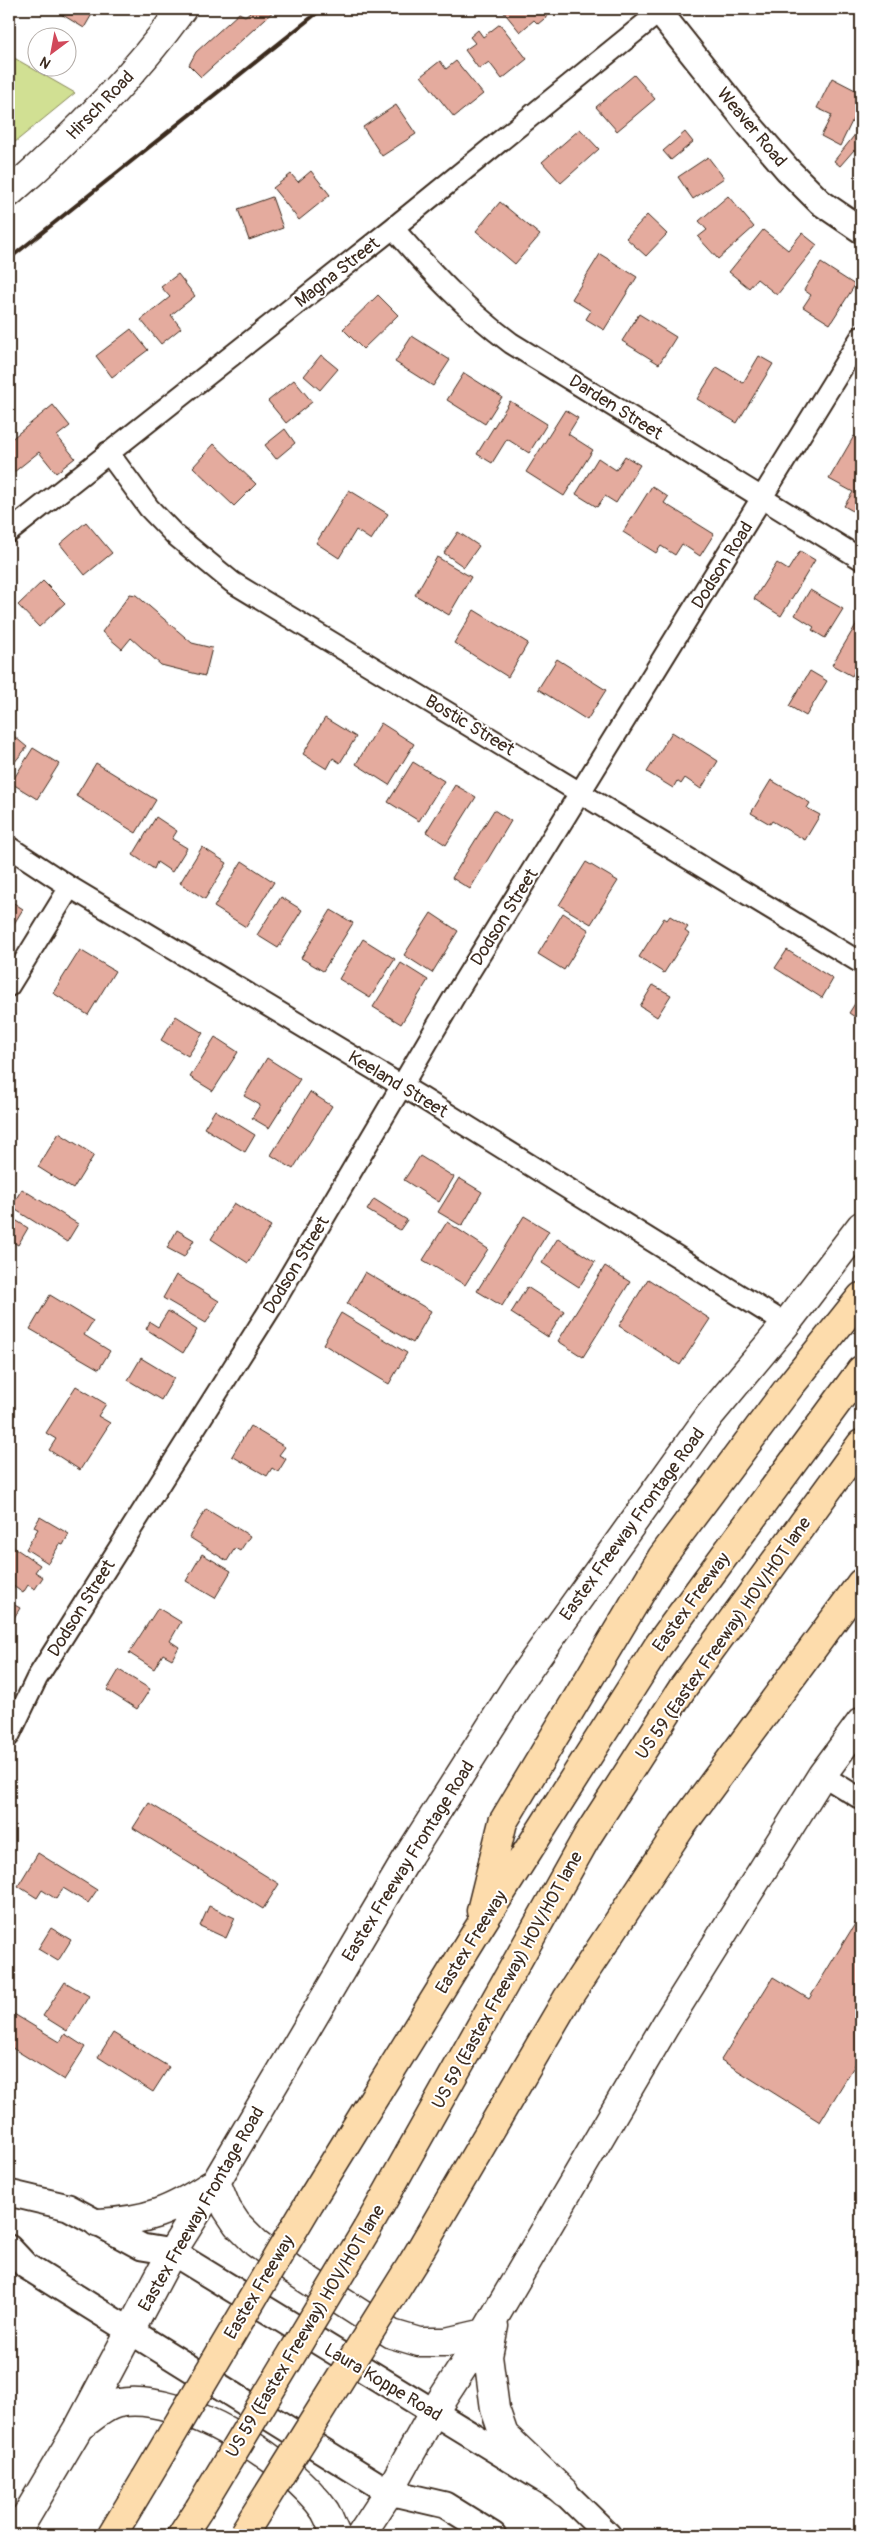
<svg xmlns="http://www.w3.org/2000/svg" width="870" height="2544" font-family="Pangolin,sans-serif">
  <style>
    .green { fill: #d1e093; stroke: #868558 }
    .building { fill: #e4ab9e; stroke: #3b2a1e }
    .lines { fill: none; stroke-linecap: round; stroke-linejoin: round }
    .minor-casing { stroke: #3b2a1e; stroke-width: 24 }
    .tertiary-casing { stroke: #3b2a1e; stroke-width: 29 }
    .secondary-casing { stroke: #3b2a1e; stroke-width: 31 }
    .motorway-casing { stroke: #3b2a1e; stroke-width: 31 }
    .minor { stroke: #fff; stroke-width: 20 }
    .tertiary { stroke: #fff; stroke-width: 25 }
    .secondary { stroke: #fff; stroke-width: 28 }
    .motorway { stroke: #fddcac; stroke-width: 28 }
    .rail { stroke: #3b2a1e; stroke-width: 4 }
    .motorway-bridge-casing { stroke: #3b2a1e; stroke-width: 31; stroke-linecap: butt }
    .motorway-bridge { stroke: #fddcac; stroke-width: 28 }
    .labels { text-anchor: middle; stroke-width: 4; stroke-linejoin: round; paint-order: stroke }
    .street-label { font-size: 18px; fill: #3b2a1e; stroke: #fff }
  </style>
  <rect width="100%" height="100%" fill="#fff"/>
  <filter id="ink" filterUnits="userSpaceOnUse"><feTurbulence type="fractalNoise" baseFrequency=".02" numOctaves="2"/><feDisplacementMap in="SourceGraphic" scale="10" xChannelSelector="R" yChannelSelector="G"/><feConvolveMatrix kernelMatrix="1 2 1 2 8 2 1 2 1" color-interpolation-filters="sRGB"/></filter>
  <g filter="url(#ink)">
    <path class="green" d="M 9,55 L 75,93 L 9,147 Z"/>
    <path class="building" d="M 53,9 L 95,9 L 84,28 Z
      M 254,9 L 276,9 L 201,77 L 189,65 L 196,52 L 239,13 L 245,16 Z
      M 504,9 L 556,9 L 538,24 L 534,20 L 520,32 L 502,10 Z
      M 500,24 L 527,59 L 502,79 L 489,62 L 479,69 L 465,50 L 475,43 L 470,37 L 478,30 L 483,37 Z
      M 440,61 L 446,69 L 456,61 L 483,94 L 454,117 L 421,76 Z
      M 634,75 L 655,99 L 617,131 L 596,107 Z
      M 832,78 L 861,93 L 861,103 L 840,146 L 821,136 L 832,115 L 817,108 Z
      M 396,105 L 416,134 L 382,156 L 363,127 Z
      M 861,127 L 861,156 L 854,150 L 840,166 L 834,161 Z
      M 580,129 L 599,149 L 561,183 L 542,162 Z
      M 685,132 L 693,142 L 671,160 L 663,151 Z
      M 708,157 L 724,178 L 693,199 L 678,177 Z
      M 311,171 L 330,195 L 299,220 L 273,188 L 291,174 L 298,182 Z
      M 728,196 L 754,227 L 718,259 L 698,237 L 707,230 L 699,221 Z
      M 272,197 L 283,228 L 249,240 L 238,209 Z
      M 500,202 L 540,235 L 515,264 L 476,231 Z
      M 647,215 L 667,234 L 646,256 L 626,238 Z
      M 763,230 L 788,250 L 802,233 L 817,245 L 777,295 L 757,279 L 749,288 L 729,272 Z
      M 600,254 L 637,277 L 604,330 L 586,319 L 591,311 L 572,299 Z
      M 821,263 L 855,285 L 830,324 L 803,307 L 811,295 L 804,290 Z
      M 178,274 L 195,296 L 171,315 L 181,328 L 161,344 L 141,320 L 170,297 L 161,287 Z
      M 378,295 L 398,315 L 363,349 L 343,329 Z
      M 639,314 L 676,337 L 659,364 L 622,341 Z
      M 131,329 L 148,350 L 112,377 L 96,356 Z
      M 412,336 L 450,360 L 433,386 L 395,362 Z
      M 321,355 L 338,369 L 320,390 L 304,376 Z
      M 759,356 L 773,364 L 737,423 L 697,399 L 717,367 L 743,383 Z
      M 464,373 L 502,397 L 485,424 L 447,400 Z
      M 294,380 L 312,402 L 286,423 L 268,401 Z
      M 510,401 L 547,424 L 529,453 L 507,439 L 492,463 L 477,454 Z
      M 53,405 L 70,426 L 57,436 L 75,458 L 56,473 L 39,452 L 9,476 L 9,441 Z
      M 565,410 L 578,418 L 568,434 L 593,450 L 564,496 L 526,472 Z
      M 285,429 L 295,443 L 276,459 L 265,445 Z
      M 854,436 L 861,440 L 860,515 L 844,506 L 853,492 L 829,479 Z
      M 214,444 L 256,484 L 234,506 L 193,467 Z
      M 625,456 L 640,465 L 616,503 L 605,496 L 597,507 L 576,494 L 598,458 L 616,470 Z
      M 652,486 L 668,497 L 664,503 L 714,534 L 700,556 L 682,544 L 675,555 L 661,546 L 656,553 L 623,532 Z
      M 349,490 L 388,514 L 371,540 L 356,530 L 339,558 L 316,543 Z
      M 86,522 L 112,553 L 85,575 L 60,544 Z
      M 458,532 L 479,546 L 464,567 L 444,553 Z
      M 800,551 L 815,560 L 781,616 L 754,599 L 777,563 L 788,570 Z
      M 437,557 L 471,577 L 449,615 L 415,595 Z
      M 43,581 L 65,603 L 39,627 L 18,605 Z
      M 810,590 L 843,609 L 825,638 L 812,630 L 814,627 L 795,615 Z
      M 130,594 L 136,595 L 192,643 L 212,648 L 205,676 L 161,665 L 131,638 L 122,649 L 102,632 Z
      M 474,610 L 528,643 L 508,677 L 454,643 Z
      M 860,618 L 861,660 L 852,676 L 832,665 Z
      M 557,659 L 606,690 L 587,720 L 538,689 Z
      M 810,671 L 827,681 L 806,716 L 789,706 Z
      M 325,718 L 356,737 L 340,763 L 333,758 L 327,769 L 303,754 Z
      M 381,723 L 414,744 L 389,785 L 356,764 Z
      M 9,732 L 27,747 L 9,769 Z
      M 672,732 L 718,761 L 701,789 L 685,778 L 681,784 L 677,781 L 673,788 L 647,772 Z
      M 33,748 L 59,764 L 37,799 L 11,783 Z
      M 413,762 L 444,781 L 419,821 L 388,802 Z
      M 96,763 L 156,800 L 136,833 L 76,796 Z
      M 771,780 L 810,803 L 807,808 L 820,815 L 805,840 L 772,821 L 770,824 L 751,813 Z
      M 455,785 L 476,797 L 446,845 L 426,832 Z
      M 494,810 L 511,821 L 470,889 L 452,878 Z
      M 156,817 L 177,831 L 172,839 L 187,848 L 172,872 L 157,862 L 154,869 L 133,855 Z
      M 202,847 L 227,863 L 205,899 L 180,883 Z
      M 242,861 L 274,882 L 246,927 L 214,907 Z
      M 586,862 L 618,881 L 591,924 L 559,905 Z
      M 281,897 L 302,910 L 278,948 L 257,935 Z
      M 9,900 L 23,909 L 9,932 Z
      M 331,910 L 353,923 L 323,971 L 301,958 Z
      M 431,913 L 458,931 L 432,973 L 404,955 Z
      M 563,913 L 589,930 L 564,970 L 538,954 Z
      M 670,916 L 688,927 L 685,931 L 689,934 L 664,973 L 639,957 L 664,918 L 667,920 Z
      M 363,939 L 395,959 L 370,998 L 339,979 Z
      M 80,950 L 115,971 L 88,1015 L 53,993 Z
      M 787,950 L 833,979 L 822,998 L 775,968 Z
      M 401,963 L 428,980 L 401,1024 L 373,1007 Z
      M 653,985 L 671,995 L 657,1017 L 640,1006 Z
      M 861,994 L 861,1021 L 849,1013 Z
      M 176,1016 L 203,1033 L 188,1056 L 161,1040 Z
      M 215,1037 L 238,1052 L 213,1091 L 190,1077 Z
      M 267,1058 L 300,1079 L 269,1128 L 252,1118 L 260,1105 L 244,1096 Z
      M 310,1092 L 332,1106 L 293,1169 L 271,1155 Z
      M 215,1110 L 255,1135 L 245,1152 L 204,1128 Z
      M 59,1133 L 94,1155 L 73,1189 L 38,1167 Z
      M 420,1156 L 454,1177 L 439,1202 L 404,1180 Z
      M 459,1178 L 482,1192 L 462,1226 L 438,1212 Z
      M 22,1189 L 78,1224 L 67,1242 L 11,1207 Z
      M 374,1199 L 407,1220 L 400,1230 L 367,1210 Z
      M 234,1203 L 271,1226 L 248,1263 L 211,1239 Z
      M 9,1216 L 28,1228 L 18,1245 L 9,1240 Z
      M 524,1216 L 549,1231 L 502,1306 L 477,1291 Z
      M 447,1222 L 488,1249 L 465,1285 L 423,1260 Z
      M 177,1230 L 194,1240 L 184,1257 L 167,1248 Z
      M 558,1238 L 595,1262 L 579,1287 L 542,1263 Z
      M 605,1266 L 630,1282 L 583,1357 L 558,1341 Z
      M 365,1272 L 431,1311 L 413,1343 L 347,1304 Z
      M 176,1275 L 219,1301 L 206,1323 L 163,1298 Z
      M 648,1279 L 710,1319 L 680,1365 L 619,1326 Z
      M 527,1287 L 564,1311 L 548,1337 L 511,1313 Z
      M 50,1295 L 93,1321 L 84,1335 L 110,1351 L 99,1369 L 30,1329 Z
      M 168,1311 L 197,1330 L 183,1353 L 146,1329 L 150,1322 L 158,1327 Z
      M 341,1313 L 407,1353 L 389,1384 L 323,1344 Z
      M 141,1358 L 174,1378 L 161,1400 L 128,1380 Z
      M 76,1386 L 106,1404 L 98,1416 L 110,1423 L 80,1470 L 49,1450 L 56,1439 L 46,1433 Z
      M 250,1426 L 285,1447 L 279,1455 L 286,1459 L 278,1472 L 272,1468 L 267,1476 L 232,1456 Z
      M 206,1509 L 250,1536 L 240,1551 L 235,1548 L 227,1561 L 189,1537 Z
      M 40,1517 L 69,1534 L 63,1545 L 60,1544 L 48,1563 L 26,1549 L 38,1529 L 34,1527 Z
      M 9,1544 L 40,1565 L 35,1572 L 43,1577 L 35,1589 L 28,1585 L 23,1593 L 9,1583 Z
      M 202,1554 L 231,1571 L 215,1598 L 186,1581 Z
      M 9,1602 L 20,1608 L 9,1626 Z
      M 158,1608 L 181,1622 L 170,1641 L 179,1647 L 172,1659 L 163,1654 L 154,1669 L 129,1653 Z
      M 119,1670 L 150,1689 L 137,1709 L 107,1690 Z
      M 149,1803 L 279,1884 L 263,1909 L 133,1828 Z
      M 38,1853 L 97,1890 L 88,1903 L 63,1888 L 56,1899 L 42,1890 L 37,1898 L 18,1886 Z
      M 209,1906 L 235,1918 L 226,1938 L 200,1926 Z
      M 861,1914 L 861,2055 L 820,2122 L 721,2060 L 773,1977 L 809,1999 Z
      M 51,1928 L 71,1940 L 58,1961 L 38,1949 Z
      M 65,1982 L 89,1996 L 67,2031 L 43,2016 Z
      M 9,2011 L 60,2042 L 65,2034 L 85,2047 L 64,2080 L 9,2046 Z
      M 113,2033 L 169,2067 L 153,2092 L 98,2057 Z"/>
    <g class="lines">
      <g class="minor-casing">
        <path id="minor" d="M 393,228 C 432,273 463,307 511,343 L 861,559
          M 108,452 L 149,508 L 175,535 L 232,582 L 861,963
          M 9,532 L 393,228 L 663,9
          M 9,847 L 70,887 L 422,1098 L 786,1324
          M 9,986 L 70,887
          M 9,1736 L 37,1678 L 272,1306 L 454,997 L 861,337
          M 822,1775 L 861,1799"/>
      </g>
      <g class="tertiary-casing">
        <path id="tertiary" d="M 657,9 L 750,126 L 788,170 L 820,202 L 861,230
          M 9,2193 L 68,2207 L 142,2247 L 172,2252 L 564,2492 L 608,2535
          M 9,2248 L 26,2266 L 389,2492 L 445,2505 L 493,2535"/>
      </g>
      <g class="secondary-casing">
        <path id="secondary" d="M 9,193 C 72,138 133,77 182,9
          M 216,2182 L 227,2209 L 237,2224 L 256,2243 L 294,2271 L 392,2334 L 419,2342 L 446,2342 L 485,2333
          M 98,2223 C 147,2221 171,2211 211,2185
          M 494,2326 L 488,2356 L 495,2409 L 504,2435 L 564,2492
          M 80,2426 C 91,2419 106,2405 119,2403 C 180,2391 291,2461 325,2511 C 329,2518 332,2527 336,2535
          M 15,2535 L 79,2427 L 172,2252 L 216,2182 L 409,1855 L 521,1679 L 710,1415 L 786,1324 L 861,1226
          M 361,2535 L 389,2492 L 433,2413 L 485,2333 L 665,2026 L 822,1775 L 861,1722"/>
      </g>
      <g class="motorway-casing">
        <path id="motorway" d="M 481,1911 L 503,1822 L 662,1557 L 790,1386 L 861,1297
          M 311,2200 L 475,1934 L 658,1646 L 861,1370
          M 367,2229 L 588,1835 L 682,1689 L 861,1444
          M 415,2259 L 567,1999 L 683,1824 L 861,1583
          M 112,2535 L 145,2480
          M 182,2535 L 199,2509"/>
      </g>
      <use href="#minor" class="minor"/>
      <use href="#tertiary" class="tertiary"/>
      <use href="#secondary" class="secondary"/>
      <use href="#motorway" class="motorway"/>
      <path class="rail" d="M 9,259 L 322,9"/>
      <g class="motorway-bridge-casing">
        <path id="motorway-bridge" d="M 145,2480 L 311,2200
          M 199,2509 L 367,2229
          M 244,2533 L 415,2259"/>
      </g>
      <use href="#motorway-bridge" class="motorway-bridge"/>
    </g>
  </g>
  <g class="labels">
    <g class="street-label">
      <text transform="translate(100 105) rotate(-46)" y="6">Hirsch Road</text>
      <text transform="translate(752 127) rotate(50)" y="6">Weaver Road</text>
      <text transform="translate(337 272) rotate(-38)" y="6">Magna Street</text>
      <text transform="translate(616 407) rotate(32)" y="6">Darden Street</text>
      <text transform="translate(722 565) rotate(-58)" y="6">Dodson Road</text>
      <text transform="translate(470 725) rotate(31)" y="6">Bostic Street</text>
      <text transform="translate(504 917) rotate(-58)" y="6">Dodson Street</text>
      <text transform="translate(398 1084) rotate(31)" y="6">Keeland Street</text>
      <text transform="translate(296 1265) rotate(-59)" y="6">Dodson Street</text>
      <text transform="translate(632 1524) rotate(-54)" y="6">Eastex Freeway Frontage Road</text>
      <text transform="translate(691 1602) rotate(-54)" y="6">Eastex Freeway</text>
      <text transform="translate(81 1608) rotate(-58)" y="6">Dodson Street</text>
      <text transform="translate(723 1638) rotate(-55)" y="6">US 59 (Eastex Freeway) HOV/HOT lane</text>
      <text transform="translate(408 1861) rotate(-58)" y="6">Eastex Freeway Frontage Road</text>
      <text transform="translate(471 1942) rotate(-58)" y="6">Eastex Freeway</text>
      <text transform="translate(507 1980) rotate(-61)" y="6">US 59 (Eastex Freeway) HOV/HOT lane</text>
      <text transform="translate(201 2209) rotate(-60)" y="6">Eastex Freeway Frontage Road</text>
      <text transform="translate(259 2287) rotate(-59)" y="6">Eastex Freeway</text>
      <text transform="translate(305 2331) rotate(-59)" y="6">US 59 (Eastex Freeway) HOV/HOT lane</text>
      <text transform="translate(383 2382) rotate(31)" y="6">Laura Koppe Road</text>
    </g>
  </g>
  <rect width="870" height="2544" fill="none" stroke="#fff" stroke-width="30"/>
  <rect x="15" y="15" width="840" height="2514" fill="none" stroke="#3b2a1e" stroke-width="2" filter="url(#ink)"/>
  <g transform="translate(52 52) rotate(212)"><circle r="24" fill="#ffffff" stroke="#b1aaa5"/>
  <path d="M0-4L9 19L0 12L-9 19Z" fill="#d1495b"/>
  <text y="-8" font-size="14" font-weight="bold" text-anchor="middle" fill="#3b2a1e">N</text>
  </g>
</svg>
